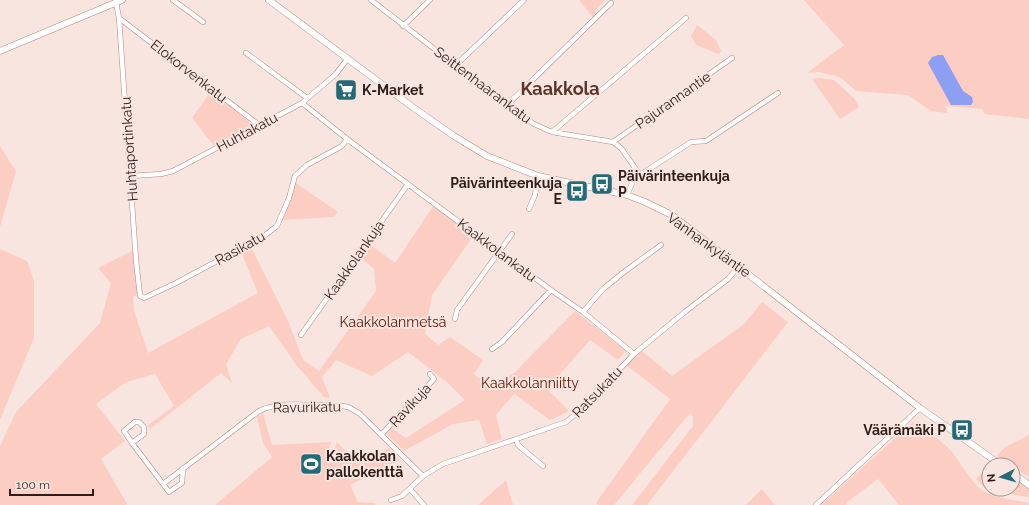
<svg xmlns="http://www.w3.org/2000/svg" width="1029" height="505" font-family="Raleway,sans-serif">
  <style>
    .green { fill: #fccdc2 }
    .water { fill: #8d9ff3 }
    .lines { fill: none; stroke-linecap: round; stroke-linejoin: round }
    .street-casing { stroke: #b3867c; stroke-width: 5.5 }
    .secondary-casing { stroke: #b3867c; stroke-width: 7 }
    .street { stroke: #fff; stroke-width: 4.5 }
    .secondary { stroke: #fff; stroke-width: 6 }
    .labels { text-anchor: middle; stroke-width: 4; stroke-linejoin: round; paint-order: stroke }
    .street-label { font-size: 14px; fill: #2e1d19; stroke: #f9e5e0 }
    .poi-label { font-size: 14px; font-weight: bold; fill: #2e1d19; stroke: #f9e5e0; text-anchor: start }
    .park-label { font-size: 14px; fill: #601505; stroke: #f9e5e0 }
    .district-label { font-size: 18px; font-weight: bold; fill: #5c362d; stroke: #f9e5e0 }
  </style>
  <rect width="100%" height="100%" fill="#f9e5e0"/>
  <path class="green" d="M 579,0 L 605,0 L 595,11 L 597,14 L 593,18 Z
    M 804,0 L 1029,0 L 1029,119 L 985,114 L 982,109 L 945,106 L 948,113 L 931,111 L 908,95 L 856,91 L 840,77 L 819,72 L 807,73 L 844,45 Z
    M 697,25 L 716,40 L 721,51 L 719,54 L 696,45 L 691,36 Z
    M 819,78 L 834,80 L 854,98 L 859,107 L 840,119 L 812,79 Z
    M 211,91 L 253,125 L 214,146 L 192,118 Z
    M 0,146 L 16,171 L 0,227 Z
    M 296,183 L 338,212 L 334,217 L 283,220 Z
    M 434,205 L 474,235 L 432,295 L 425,334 L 438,345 L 450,337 L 483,360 L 474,374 L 487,385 L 495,383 L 513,374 L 575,311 L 626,351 L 618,360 L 590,340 L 547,389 L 569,411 L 550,420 L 514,394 L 496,415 L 502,439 L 487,444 L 479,420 L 453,424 L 404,451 L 387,434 L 392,428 L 406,438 L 465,400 L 448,383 L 408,352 L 372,376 L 336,360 L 322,377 L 330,398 L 324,397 L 297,366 L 269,326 L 241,339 L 226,364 L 232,383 L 221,373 L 150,429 L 148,425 L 174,406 L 155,374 L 126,382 L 96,404 L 125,441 L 101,459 L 127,504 L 126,505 L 0,505 L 0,446 L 16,412 L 100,323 L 111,283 L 98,268 L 134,250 L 138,295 L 133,297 L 134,311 L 148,353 L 258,293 L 241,252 L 251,247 L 289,323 L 303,360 L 319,371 L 376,291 L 374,269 L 359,256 L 368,243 L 395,263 Z
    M 0,249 L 27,261 L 34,281 L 34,338 L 0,420 Z
    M 762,302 L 788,322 L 647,505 L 632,505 L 693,426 L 693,416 L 690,413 L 614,505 L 598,505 L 596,503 L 670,399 L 625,364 L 641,350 L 672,376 L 744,324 Z
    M 263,413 L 272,445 L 332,442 L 329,447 L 333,452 L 337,442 L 357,464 L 389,448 L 400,460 L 350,485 L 358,502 L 375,503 L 375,505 L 215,505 L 272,457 L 263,443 L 257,417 Z
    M 913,422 C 924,429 944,442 952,452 C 962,464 969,480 982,490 C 992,498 1016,500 1029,503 L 1029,505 L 899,505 L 878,479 L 847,502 L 846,505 L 821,505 Z
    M 1029,435 L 1029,477 L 997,456 L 1005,447 Z
    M 989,465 L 989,489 L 1013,489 L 1013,476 L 1029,487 L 1029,497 L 997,492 L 985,488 L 976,479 Z
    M 506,480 L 513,505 L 478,505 Z
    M 762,489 L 775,505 L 746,505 Z"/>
  <path class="water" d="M 938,55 L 943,55 L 963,91 L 972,97 L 973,102 L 971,105 L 951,105 L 928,63 L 932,57 Z"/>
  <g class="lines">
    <g class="street-casing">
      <path id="street" d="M 173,0 L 203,22
        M 371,0 L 507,105 L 534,124 L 552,132 L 613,142 L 621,148 L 640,175
        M 116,2 L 119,18 L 136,260 L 140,296 L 144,298 L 176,283 L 264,236 L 277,226 L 289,198 L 295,176 L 307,165 L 342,146 L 347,139
        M 119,18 L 259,125
        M 403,26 L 430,0
        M 246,53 L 307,98
        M 456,65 L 524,0
        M 302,103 L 351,142 L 551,290 L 583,312 L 634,354
        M 507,105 L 611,3
        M 552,132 L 686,18
        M 613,142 L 732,58
        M 131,176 L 161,174 L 173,171 L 302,103 L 336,74 L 348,58
        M 627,195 L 633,181 L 640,175 L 691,142 L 706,141 L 778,93
        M 529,209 L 535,195 L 538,176
        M 583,312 L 603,289 L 624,272 L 661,245
        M 455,319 L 457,310 L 512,234
        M 301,335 L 408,184
        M 492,349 L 502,342 L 551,290
        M 381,435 L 434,379 L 430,374
        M 516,439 L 518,445 L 543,466
        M 132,443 L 124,431 L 135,422 L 139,422 L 144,427 L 144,434 L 132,443 L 163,484 L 259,411 C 281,400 317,406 342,406 L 348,407 L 359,413 L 423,476
        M 163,484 L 169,492 L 182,483 L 183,468
        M 410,489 L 424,505
        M 391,500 L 402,496 L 423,476 L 443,464 L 566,422 L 585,406 L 634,354 L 686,311 L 728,279 L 739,266
        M 816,505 L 920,408"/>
    </g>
    <g class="secondary-casing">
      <path id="secondary" d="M 269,0 L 411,106 L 454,136 L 487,156 L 538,176 L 627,195 L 645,202 L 672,215 L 920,408 L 1001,465
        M 0,51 L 122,0
        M 1013,473 L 1029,485"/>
    </g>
    <use href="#street" class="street"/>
    <use href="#secondary" class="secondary"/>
  </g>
  <defs>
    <g id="supermarket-square" transform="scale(1.15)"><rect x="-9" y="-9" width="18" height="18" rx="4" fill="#246a79" stroke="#f9e5e0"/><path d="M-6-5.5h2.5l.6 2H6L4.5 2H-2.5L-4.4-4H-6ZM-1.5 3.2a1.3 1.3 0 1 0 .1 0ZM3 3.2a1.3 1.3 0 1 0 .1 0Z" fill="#fff"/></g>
    <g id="bus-square" transform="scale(1.15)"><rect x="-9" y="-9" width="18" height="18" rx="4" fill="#246a79" stroke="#f9e5e0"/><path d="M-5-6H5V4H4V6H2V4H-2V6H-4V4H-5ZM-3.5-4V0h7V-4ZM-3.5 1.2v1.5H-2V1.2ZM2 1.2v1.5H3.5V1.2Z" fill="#fff"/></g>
    <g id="stadium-square" transform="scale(1.15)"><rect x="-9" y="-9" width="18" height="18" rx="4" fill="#246a79" stroke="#f9e5e0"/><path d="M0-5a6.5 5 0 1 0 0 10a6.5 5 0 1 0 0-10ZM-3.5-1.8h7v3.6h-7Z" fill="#fff"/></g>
  </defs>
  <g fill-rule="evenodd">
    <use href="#supermarket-square" x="346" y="90"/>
    <use href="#bus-square" x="602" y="184"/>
    <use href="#bus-square" x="577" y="191"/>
    <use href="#bus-square" x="962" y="430"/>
    <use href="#stadium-square" x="311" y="464"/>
  </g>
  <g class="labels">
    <g class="street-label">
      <text transform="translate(189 71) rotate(38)" y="5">Elokorvenkatu</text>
      <text transform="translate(483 85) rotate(37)" y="5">Seittenhaarankatu</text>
      <text transform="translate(673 100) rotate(-35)" y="5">Pajurannantie</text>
      <text transform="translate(247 132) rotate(-28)" y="5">Huhtakatu</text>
      <text transform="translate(129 149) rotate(-94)" y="5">Huhtaportinkatu</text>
      <text transform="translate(709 245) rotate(36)" y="5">Vanhankyläntie</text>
      <text transform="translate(240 248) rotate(-29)" y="5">Rasikatu</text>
      <text transform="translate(497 250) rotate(37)" y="5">Kaakkolankatu</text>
      <text transform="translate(354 260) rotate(-55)" y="5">Kaakkolankuja</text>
      <text transform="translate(597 392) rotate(-46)" y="5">Ratsukatu</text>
      <text transform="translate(410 405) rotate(-47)" y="5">Ravikuja</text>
      <text transform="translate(307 407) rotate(-1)" y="5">Ravurikatu</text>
    </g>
    <g class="poi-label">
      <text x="362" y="95">K-Market</text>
      <text x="618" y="181">Päivärinteenkuja<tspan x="618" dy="16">P</tspan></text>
      <text x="562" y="188" text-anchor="end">Päivärinteenkuja<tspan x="562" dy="16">E</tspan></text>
      <text x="946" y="435" text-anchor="end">Väärämäki P</text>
      <text x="326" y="461">Kaakkolan<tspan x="326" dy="16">pallokenttä</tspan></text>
    </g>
    <g class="park-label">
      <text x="393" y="327">Kaakkolanmetsä</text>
      <text x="530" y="388">Kaakkolanniitty</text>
    </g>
    <g class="district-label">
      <text x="560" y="95">Kaakkola</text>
    </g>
  </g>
  <g transform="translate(1001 477) rotate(264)"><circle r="19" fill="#f9e5e0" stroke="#a89590"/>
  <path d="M0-3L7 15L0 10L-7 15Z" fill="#246a79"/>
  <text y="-6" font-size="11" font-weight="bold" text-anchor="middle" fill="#2e1d19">N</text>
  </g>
  <path d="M10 489v6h83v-6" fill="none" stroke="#2e1d19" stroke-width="2"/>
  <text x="16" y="489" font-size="12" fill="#2e1d19" stroke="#f9e5e0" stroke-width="3" paint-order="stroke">100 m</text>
</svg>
